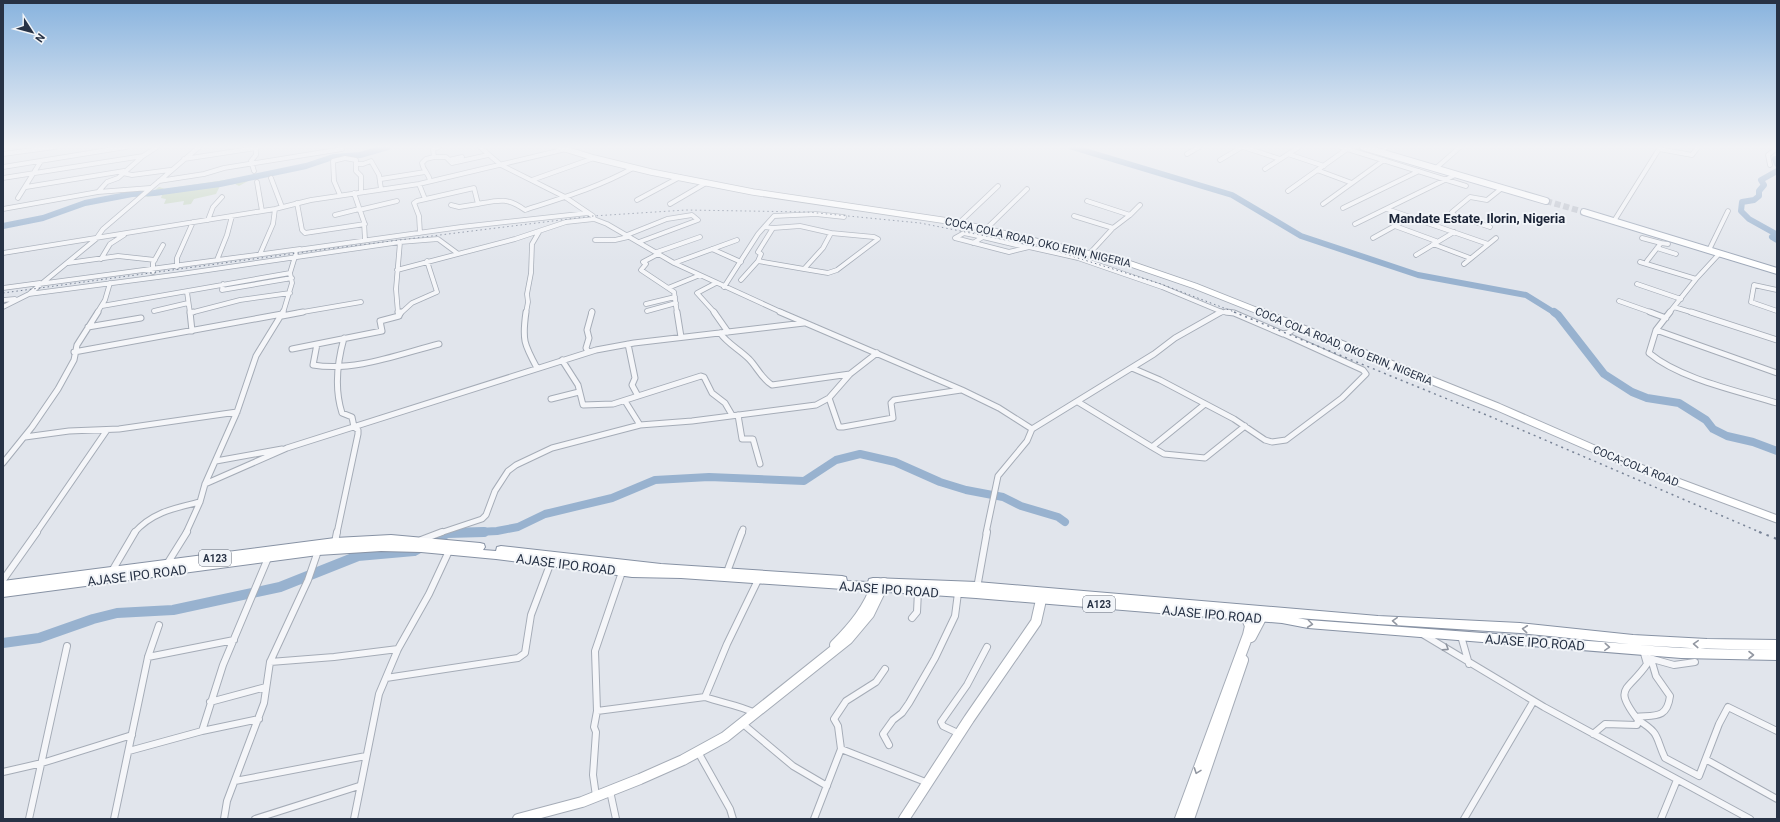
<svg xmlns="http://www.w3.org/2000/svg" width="1780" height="822" font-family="Roboto,sans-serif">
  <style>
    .green { fill: #c6d6c1 }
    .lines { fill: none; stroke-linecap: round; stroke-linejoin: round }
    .river-far2 { stroke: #98b2cf; stroke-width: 6 }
    .river-far1 { stroke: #98b2cf; stroke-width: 8 }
    .river { stroke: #98b2cf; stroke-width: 10 }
    .primary-tunnel { stroke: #bcc1cb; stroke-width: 6; stroke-dasharray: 6 3; stroke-linecap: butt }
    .street-far2-casing { stroke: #a5acb7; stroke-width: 5.5 }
    .street-far1-casing { stroke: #a5acb7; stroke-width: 7 }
    .street-casing { stroke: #a5acb7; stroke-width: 8 }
    .secondary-far2-casing { stroke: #a5acb7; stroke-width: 7 }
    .secondary-far1-casing { stroke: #a5acb7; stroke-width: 9 }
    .secondary-casing { stroke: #a5acb7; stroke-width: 12 }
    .primary-casing { stroke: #9fa9b9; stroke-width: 8 }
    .highway-casing { stroke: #8792a4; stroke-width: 2 }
    .street-far2 { stroke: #f5f6f9; stroke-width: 4 }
    .street-far1 { stroke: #f5f6f9; stroke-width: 5 }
    .street { stroke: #f5f6f9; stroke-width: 6 }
    .secondary-far2 { stroke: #fff; stroke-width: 5.5 }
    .secondary-far1 { stroke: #fff; stroke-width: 7 }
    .secondary { stroke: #fff; stroke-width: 10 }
    .primary { stroke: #fff; stroke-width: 6 }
    .highway { fill: #fff; fill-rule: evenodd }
    .rail-far2 { stroke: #798497; stroke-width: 1; stroke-dasharray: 1.5 3; stroke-linecap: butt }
    .rail-far1 { stroke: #798497; stroke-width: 1.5; stroke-dasharray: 2 4; stroke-linecap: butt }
    .rail { stroke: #798497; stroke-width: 2; stroke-dasharray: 2.5 5.5; stroke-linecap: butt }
    .oneway { stroke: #9398a2 }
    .oneway2 { stroke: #8e949f }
    .labels { text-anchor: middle; stroke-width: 4; stroke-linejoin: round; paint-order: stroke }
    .shield { fill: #f1f4f8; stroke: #646c7b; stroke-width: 1 }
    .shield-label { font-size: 10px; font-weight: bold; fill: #273245 }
    .street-label { font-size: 11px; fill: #273245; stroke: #f1f4f8 }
    .far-district-label { font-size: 13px; font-weight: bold; fill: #1a2336; stroke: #f1f4f8 }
    .near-street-label { font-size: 13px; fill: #273245; stroke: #f1f4f8 }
  </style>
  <rect width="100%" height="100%" fill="#e1e5ec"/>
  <path class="green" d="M 258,175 L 252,179 L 247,180 L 248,181 L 239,186 L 235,184 L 220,186 L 216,194 L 194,199 L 191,204 L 183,205 L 184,201 L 164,204 L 166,199 L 161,198 L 162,195 L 146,197 L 159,187 L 165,189 Z"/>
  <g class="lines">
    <path class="river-far2" d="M 1072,147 L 1232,195 L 1301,236 L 1418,275 L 1526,295 L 1555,313
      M 1777,159 L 1775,159 L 1777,164
      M 1777,171 L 1761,180 L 1764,185 L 1759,191 L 1759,196 L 1754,200 L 1742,202 L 1741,211 L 1749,219 L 1776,234 L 1772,237 L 1777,240
      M 3,226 L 43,218 L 85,203 L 132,194 L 154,193 L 220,184 L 306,166 L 333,157 L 360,155 L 388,147"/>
    <path class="river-far1" d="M 1554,312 L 1558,315 L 1604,374 L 1632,392 L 1647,398 L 1679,403 L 1706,420 L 1713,429 L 1727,436 L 1753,442 L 1777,451
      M 459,533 L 497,531 L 518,527 L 545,514 L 612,498 L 655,480 L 709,477 L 804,481 L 836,460 L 860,454 L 895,462 L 940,482 L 966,490 L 1003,497 L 1021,506 L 1058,517 L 1065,522"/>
    <path class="river" d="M 3,643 L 39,638 L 93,619 L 117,613 L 173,610 L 280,587 L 358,556 L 414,551 L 447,533 L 484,532"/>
    <path class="primary-tunnel" d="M 1546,201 L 1584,212"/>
    <g class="street-far2-casing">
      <path id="street-far2" d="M 480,147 L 501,165 L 565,197 L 593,216 L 594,219 L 607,224 L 674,263 L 783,313
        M 1243,147 L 1280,159
        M 1341,147 L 1466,186
        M 1382,152 L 1386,147
        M 3,154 L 55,147
        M 1187,154 L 1199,147
        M 1288,154 L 1324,166
        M 434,157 L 446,157 L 452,163 L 488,155
        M 184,159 L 256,148
        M 449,160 L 462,157
        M 1220,160 L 1242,147
        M 356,164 L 363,164 L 371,161 L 379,175 L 381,189
        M 1770,165 L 1768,155 L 1777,148
        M 3,167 L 126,147
        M 1265,169 L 1299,147
        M 1435,169 L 1460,147
        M 1317,170 L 1352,183
        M 254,171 L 251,161 L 256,155 L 256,147
        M 123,173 L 132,175 L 170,170
        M 3,178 L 143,156
        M 271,178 L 282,207
        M 381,179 L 425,172
        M 532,180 L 594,158
        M 159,181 L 204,174 L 224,168 L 342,149
        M 430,181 C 429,173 423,171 422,163 L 426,159 L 434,157 L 433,149 L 439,147
        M 257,182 L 262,211
        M 419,184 L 425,199
        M 26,187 L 124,171
        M 1288,191 L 1347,149
        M 98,192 L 107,182 L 118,178 L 143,156 L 157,147
        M 354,193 L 364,222 L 365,240
        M 340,195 L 334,181 L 333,161 L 345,158 L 356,160 L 356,171 L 361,176 L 361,192
        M 18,198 L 41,161
        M 637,200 L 680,177
        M 1087,201 L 1130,215 L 1113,228 L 1090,253
        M 297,203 L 302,230 L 305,233 L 365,224
        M 670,204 L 706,183
        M 1323,204 L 1384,160
        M 451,205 L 459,207 L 478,204
        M 1343,208 L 1419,171
        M 3,209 L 98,192 L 150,188
        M 1387,209 L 1488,244
        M 359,210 L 397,201
        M 335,215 L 359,209
        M 1130,215 L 1140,205
        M 1074,216 L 1113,228
        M 208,220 L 213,207 L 222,197
        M 1614,221 L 1659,149 L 1692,155 L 1698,147
        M 959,223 L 998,186
        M 1355,224 L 1455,175
        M 1395,226 L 1436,241
        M 1490,227 L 1454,215 L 1452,212 L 1470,197 L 1487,200 L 1502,188
        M 773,228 L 800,226 L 831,233
        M 986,229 L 1027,189
        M 420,233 L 419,216 L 414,203 L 417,201 L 474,188 L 478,204 C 499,200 507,197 525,210 C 562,198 599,187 633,168
        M 831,233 L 874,237 L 878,239 L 837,270 L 828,273 L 804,269 L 823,248 Z
        M 627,235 L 667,219 L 692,215 L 698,220 L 639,242
        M 955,238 L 1009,252 L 1029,247 L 1078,258 L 1162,287 L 1222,312
        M 955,238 L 964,233 L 983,237
        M 1373,238 L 1411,217
        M 1642,238 L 1661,243
        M 595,240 L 615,240 L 628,237
        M 400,242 L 438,239 L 457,253
        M 973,243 L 983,237 L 1025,247
        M 1433,244 L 1470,258
        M 1657,248 L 1676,254
        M 1710,248 L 1728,211
        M 712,249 L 741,262
        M 657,252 L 700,237
        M 3,253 L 275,209 L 311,200 L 419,184 L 566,149
        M 260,254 L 273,224 L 275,209
        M 658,254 L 643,262 L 646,264 L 641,270 L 674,292 L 677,313
        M 1416,255 L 1454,232
        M 101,259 L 110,244 L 124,235
        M 217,260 L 227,235 L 232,216
        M 758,261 L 804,269
        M 1647,261 L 1661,243 L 1668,244
        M 1640,262 L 1696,279
        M 68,263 L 118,256 L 155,260
        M 674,263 L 737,240
        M 1464,264 L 1496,238
        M 177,267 L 177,258 L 193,222
        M 397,270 L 515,239 L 566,222 L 594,219
        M 153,272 L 153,263 L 163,245
        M 741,280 L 758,261 L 761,254 L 758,252 L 773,228 L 764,227
        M 39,284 L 300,249
        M 223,284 L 222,290 L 292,278
        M 1637,284 L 1681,299
        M 724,287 L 758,234 L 774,216 L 816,214 L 844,217
        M 3,288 L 40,283
        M 668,288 L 700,275
        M 1777,290 L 1754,285 L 1751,302 L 1777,311
        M 187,292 L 190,313
        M 29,294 L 181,274 L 400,242 L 396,289 L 398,313
        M 3,300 L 15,299
        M 1619,301 L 1653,313
        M 646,304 L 675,297
        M 102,306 L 290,273
        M 3,307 L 29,294 L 96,239 L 103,229 L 199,147
        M 1674,307 L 1694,313
        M 154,311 L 188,303
        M 647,311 L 676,303
        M 97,313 L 105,300 L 110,283
        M 190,313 L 240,300 L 290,293
        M 283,313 L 292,283 L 290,273 L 297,250 L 461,227 L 588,213
        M 297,313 L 361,302
        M 401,313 L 412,303 L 437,292 L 427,261
        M 526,313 L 528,302 L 527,294 L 531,273 L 532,244 L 539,232
        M 591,313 L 592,311
        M 715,313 L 697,293 L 716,283
        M 1220,313 L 1222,312 L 1235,313
        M 1669,313 L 1696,279 L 1720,253"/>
    </g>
    <g class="street-far1-casing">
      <path id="street-far1" d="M 190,312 L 192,331
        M 398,312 L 399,316
        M 526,312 C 522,340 524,344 537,368
        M 677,312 L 681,337
        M 714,312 L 728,332
        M 780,312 L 962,390 L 999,408 L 1032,429
        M 1226,312 L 1234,313 L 1283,334 L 1288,333 L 1296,327
        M 1650,312 L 1666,318
        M 1670,312 L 1656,330 L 1649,353 C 1680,379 1738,391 1777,403
        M 1691,312 L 1777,340
        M 190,313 L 193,312
        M 282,316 L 303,312
        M 88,327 L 141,318
        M 1656,330 L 1777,373
        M 720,333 C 728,344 739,349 749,359 C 757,367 761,378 772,385 L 850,374
        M 317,344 L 313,365 C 355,372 399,354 439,344
        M 628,344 L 635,378 L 632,385 L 638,396
        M 292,349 L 382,331 L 380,321 L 399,316 L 401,312
        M 74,352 L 282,314
        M 588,352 L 586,348 L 589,338 L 587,330 L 592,312
        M 562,360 L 578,385 L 583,405 L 613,404 L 701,376 L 704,377 L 712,393 L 725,403 L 732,415
        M 1132,368 L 1160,380 L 1234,419 L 1265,440 L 1272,442 L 1286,440 L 1342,398 L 1366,374 L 1363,370 L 1284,334
        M 829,398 L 839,427 L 843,427 L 893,418 L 891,403 L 894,400 L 961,390
        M 551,399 L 579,392
        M 625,401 L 640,425
        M 1078,402 L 1152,447
        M 1205,404 L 1152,447 L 1164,454 L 1205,458 L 1245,426
        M 738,415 L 742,439 L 753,439 L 760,464
        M 25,437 L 69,431 L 119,429 L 237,412
        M 216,461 L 282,449
        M 3,463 L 32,427 L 58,389 L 74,360 L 77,345 L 98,312
        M 205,484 L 287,448 L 596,350 L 634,343 L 804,323
        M 36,533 L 107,430
        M 134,533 C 152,512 175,508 200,502
        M 186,533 L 200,502 L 205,484 L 237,412 L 256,356 L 283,312
        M 337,533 L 358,434 L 358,430 L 354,427 L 352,417 L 342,413 C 334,388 337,363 344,338
        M 440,533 L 482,519 L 486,515 L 495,491 L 508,471 L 516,465 L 552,448 L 640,425 L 692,421 L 816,405 L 829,398 L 850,374 L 877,353
        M 742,533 L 743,529
        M 986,533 L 998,476 L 1027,441 L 1032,429 L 1154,354 L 1175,338 L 1221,312"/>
    </g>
    <g class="street-casing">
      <path id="street" d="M 421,540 L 442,532
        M 335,542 L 337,532
        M 167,564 L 187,532
        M 112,571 L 135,532
        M 727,572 L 742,532
        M 3,580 L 37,532
        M 977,588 L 987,532
        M 912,618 L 917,612 L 918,591
        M 1424,635 L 1544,707 L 1750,819
        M 1461,636 L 1469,664
        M 148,657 L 234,640
        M 1649,658 L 1674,665 L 1695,662
        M 270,662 L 334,657 L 398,649
        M 386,678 L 518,658 L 525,653 L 531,615 L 551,562
        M 705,697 L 727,644 L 758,580
        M 210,702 L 266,687
        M 597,711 L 705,697 C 722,703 739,705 755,713
        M 1636,717 C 1655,715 1667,719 1670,696 L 1656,676 L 1651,659
        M 1638,720 C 1661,734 1655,737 1665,758 L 1699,776 L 1719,724 L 1728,707 L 1777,731
        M 743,724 L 793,766 L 827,786
        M 202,731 L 223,665 L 268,558
        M 960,734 L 943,726 L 941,722 L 967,685 L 987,647
        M 1593,734 L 1605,724 L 1637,725 L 1638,720 C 1612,686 1628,692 1647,664 L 1643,650
        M 889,745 L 883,734 L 893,720 L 902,713 L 909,703 L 935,658 L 955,616 L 958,593
        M 841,749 L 928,783
        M 129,751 L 202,731 L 259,719
        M 698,752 L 730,809 L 733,819
        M 1707,760 L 1777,799
        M 3,772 L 42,763 L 132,735
        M 235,781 L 366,756
        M 610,791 L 616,819
        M 596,796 L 593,775 L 596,732 L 594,727 L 597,711 L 595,651 L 622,572
        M 29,819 L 67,646
        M 114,819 L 148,657 L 159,625
        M 224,819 L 227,801 L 264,703 L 270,662 L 308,580 L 318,551
        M 255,819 L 359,786
        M 354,819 L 379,694 L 398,649 L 429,594 L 449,551
        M 814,819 L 841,749 L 838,726 L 834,719 L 846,701 L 876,682 L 885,669
        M 1464,819 L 1533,702
        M 1661,819 L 1677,780"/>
    </g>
    <g class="secondary-far2-casing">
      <path id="secondary-far2" d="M 559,147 L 594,158 L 651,172 L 753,192 L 955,222 L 1128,263 L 1195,286 L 1263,313"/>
    </g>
    <g class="secondary-far1-casing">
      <path id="secondary-far1" d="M 1261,312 L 1498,407 L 1624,462 L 1777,519"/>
    </g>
    <g class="secondary-casing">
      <path id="secondary" d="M 1251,637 L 1261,618
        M 835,645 C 853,627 869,608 877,583
        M 518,819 L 582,802 L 640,779 L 683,760 L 725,737 L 848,639 L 869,614 L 884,583
        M 904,819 L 969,719 L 1036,622 L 1041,600
        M 1180,819 L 1248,635 L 1250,626 L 1246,616
        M 1189,819 L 1243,660"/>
    </g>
    <g class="primary-casing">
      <path id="primary" d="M 1363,147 L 1546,201
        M 1584,212 L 1777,271"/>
    </g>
    <g class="highway-casing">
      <path id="highway" d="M 391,535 L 480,543 L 484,544 L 485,547 L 483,550 L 496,551 L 497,547 L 501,546 L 661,564 L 842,576 L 846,577 L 847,581 L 868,582 L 869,579 L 873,578 L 977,582 L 1378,616 L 1520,623 L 1633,635 L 1707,639 L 1777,640 L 1777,650 L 1707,649 L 1638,645 L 1681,648 L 1777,650 L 1777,660 L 1681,658 L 1308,628 L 1282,623 L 976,598 L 681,578 L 632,577 L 496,559 L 421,552 L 381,551 L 318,555 L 3,597 L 3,581 L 335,538 ZM 1298,618 L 1378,624 L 1520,633 L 1629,644 L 1308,620 Z"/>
    </g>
    <use href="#street-far2" class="street-far2"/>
    <use href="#street-far1" class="street-far1"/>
    <use href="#street" class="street"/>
    <use href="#secondary-far2" class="secondary-far2"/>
    <use href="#secondary-far1" class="secondary-far1"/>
    <use href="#secondary" class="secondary"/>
    <use href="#primary" class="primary"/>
    <use href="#highway" class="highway"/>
    <path class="rail-far2" d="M 3,293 L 327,249 L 593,216 L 686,210 L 807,212 L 920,223 L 1046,248 L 1161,284 L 1237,313"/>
    <path class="rail-far1" d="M 1234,312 L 1489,416 L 1762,533"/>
    <path class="rail" d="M 1759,532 L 1777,539"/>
  </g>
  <defs><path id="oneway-chevron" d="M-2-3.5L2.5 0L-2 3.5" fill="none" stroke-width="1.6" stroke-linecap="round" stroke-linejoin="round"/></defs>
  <g class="oneway">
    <use href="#oneway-chevron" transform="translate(1395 621) rotate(-177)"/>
    <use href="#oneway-chevron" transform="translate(1310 624) rotate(7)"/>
    <use href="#oneway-chevron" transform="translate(1525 629) rotate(-174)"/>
    <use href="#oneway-chevron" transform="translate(1696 644) rotate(-177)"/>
    <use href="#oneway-chevron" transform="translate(1607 647) rotate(4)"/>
    <use href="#oneway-chevron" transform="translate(1751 655)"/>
    <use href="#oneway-chevron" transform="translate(1197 771) rotate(110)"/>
  </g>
  <use class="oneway2" href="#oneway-chevron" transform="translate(1446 648) rotate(33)"/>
  <linearGradient id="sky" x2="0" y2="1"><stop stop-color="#88b3de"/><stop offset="0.56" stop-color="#f2f3f6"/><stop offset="1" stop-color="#f2f3f6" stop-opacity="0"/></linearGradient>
  <rect width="1780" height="262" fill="url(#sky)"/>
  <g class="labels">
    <g class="shield">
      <rect x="199" y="550" width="32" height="16" rx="3"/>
      <rect x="1083" y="596" width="32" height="16" rx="3"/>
    </g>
    <g class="shield-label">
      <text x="215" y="562">A123</text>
      <text x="1099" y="608">A123</text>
    </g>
    <g class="street-label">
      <text transform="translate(1038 242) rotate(13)" y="4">COCA COLA ROAD, OKO ERIN, NIGERIA</text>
      <text transform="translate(1344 346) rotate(22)" y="4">COCA COLA ROAD, OKO ERIN, NIGERIA</text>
      <text transform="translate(1636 466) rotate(22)" y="4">COCA-COLA ROAD</text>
    </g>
    <g class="far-district-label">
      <text x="1477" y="223">Mandate Estate, Ilorin, Nigeria</text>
    </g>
    <g class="near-street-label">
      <text transform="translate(566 564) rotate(7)" y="5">AJASE IPO ROAD</text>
      <text transform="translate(137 575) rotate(-7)" y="5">AJASE IPO ROAD</text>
      <text transform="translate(889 589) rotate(4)" y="5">AJASE IPO ROAD</text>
      <text transform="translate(1212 614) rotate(5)" y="5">AJASE IPO ROAD</text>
      <text transform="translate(1535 642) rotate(4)" y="5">AJASE IPO ROAD</text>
    </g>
  </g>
  <rect width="1780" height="822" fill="none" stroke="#273245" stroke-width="8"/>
  <g transform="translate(32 32) rotate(126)" stroke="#f1f4f8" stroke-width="3" paint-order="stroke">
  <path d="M0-3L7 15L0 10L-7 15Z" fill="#273245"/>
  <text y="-6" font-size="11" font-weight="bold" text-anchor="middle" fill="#273245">N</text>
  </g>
</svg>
